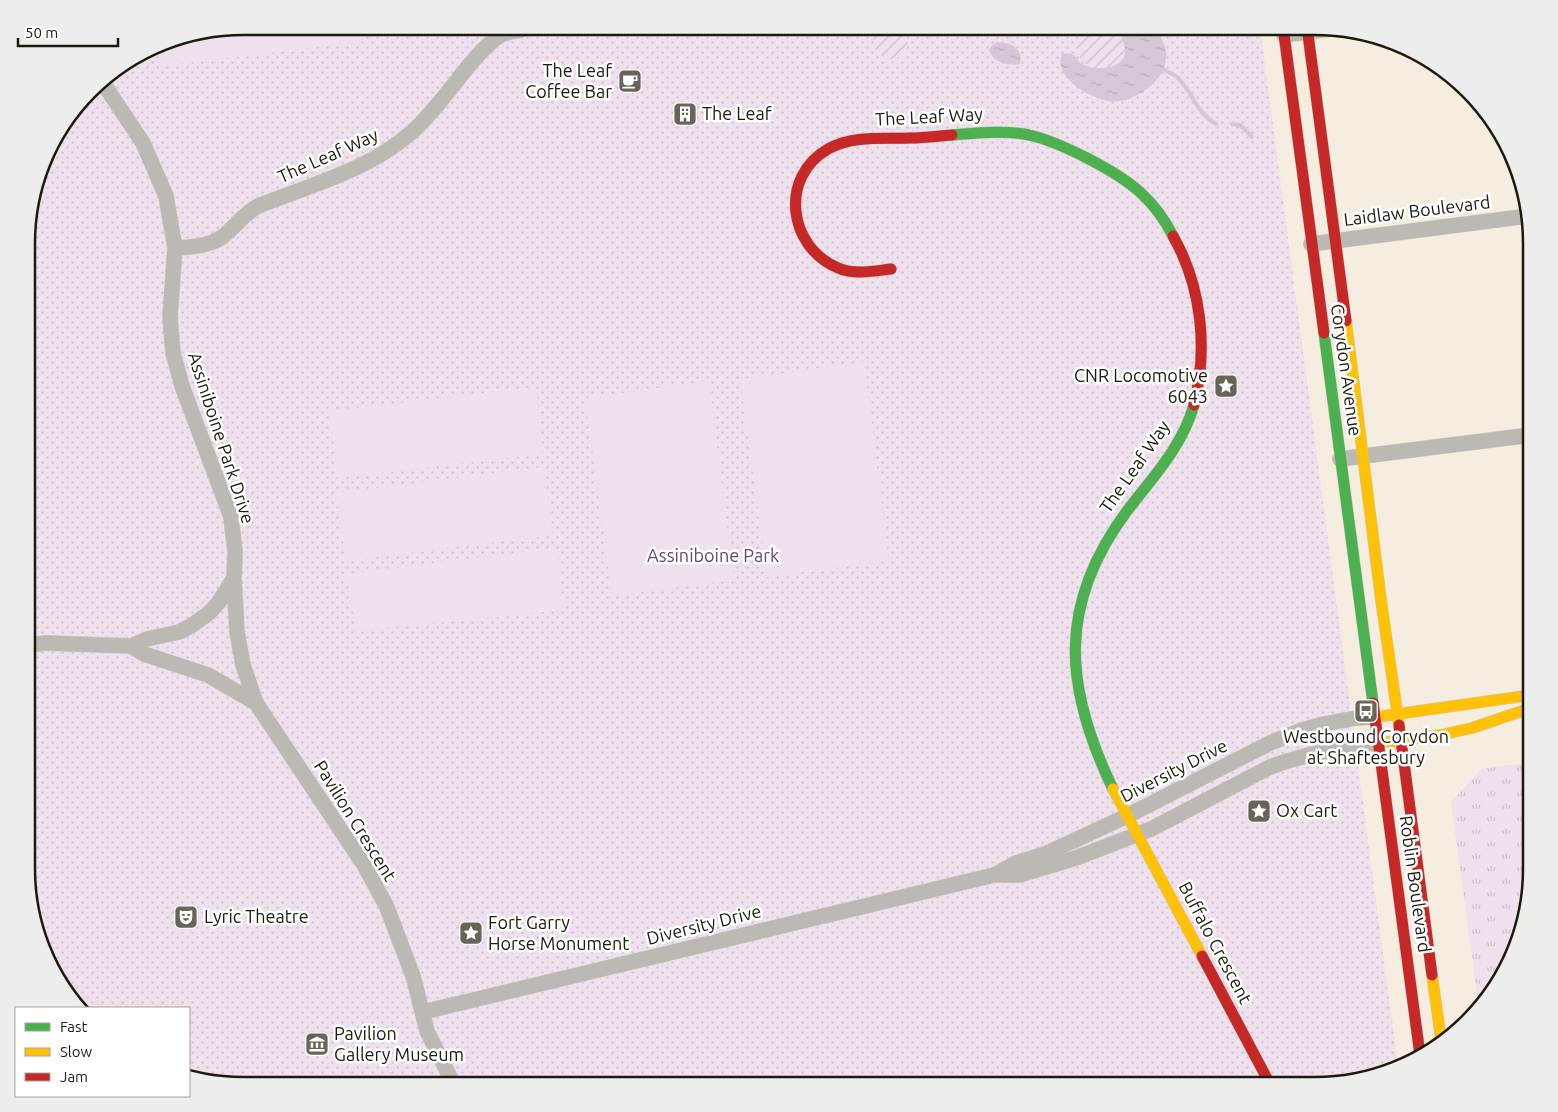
<svg xmlns="http://www.w3.org/2000/svg" width="1558" height="1112" font-family="Ubuntu,sans-serif">
  <style>
    .grass { fill: url(#grass-tufts) }
    .park { fill: url(#park-dots) }
    .garden { fill: url(#garden-furrows) }
    .pitch { fill: #eee0ec }
    .water { fill: url(#water-ripples) }
    .lines { fill: none; stroke-linecap: round; stroke-linejoin: round }
    .stream { stroke: #d6c6d8; stroke-width: 4 }
    .street-casing { stroke: #d1cbc0; stroke-width: 16 }
    .fast-casing { stroke: #d1cbc0; stroke-width: 12 }
    .slow-casing { stroke: #d1cbc0; stroke-width: 12 }
    .jam-casing { stroke: #d1cbc0; stroke-width: 12 }
    .street { stroke: #bcb9b4; stroke-width: 15 }
    .fast { stroke: #4caf50; stroke-width: 11 }
    .slow { stroke: #ffc107; stroke-width: 11 }
    .jam { stroke: #c62828; stroke-width: 11 }
    .labels { text-anchor: middle; stroke-width: 5; stroke-linejoin: round; paint-order: stroke }
    .poi-label { font-size: 18px; fill: #1e190d; stroke: #fff; text-anchor: start }
    .street-label { font-size: 18px; fill: #1e190d; stroke: #fff }
    .park-label { font-size: 18px; fill: #634774; stroke: #fff }
    .rim { fill: none; stroke: #1e190d; stroke-width: 2.5 }
  </style>
  <defs>
    <pattern id="grass-tufts" width="24" height="20" patternUnits="userSpaceOnUse" patternTransform="scale(1.25)"><rect width="24" height="20" fill="#eee0ec"/><path d="M3 7l-1-3M5 7V3M7 7l1-3M15 17l-1-3M17 17v-4M19 17l1-3" fill="none" stroke="#ccc0c9"/></pattern>
    <pattern id="park-dots" width="8" height="8" patternUnits="userSpaceOnUse" patternTransform="scale(1.25)"><rect width="8" height="8" fill="#eee0ec"/><path d="M2 2h.1M6 6h.1" fill="none" stroke="#ccc0c9" stroke-width="1.8" stroke-linecap="round"/></pattern>
    <pattern id="garden-furrows" width="10" height="10" patternUnits="userSpaceOnUse" patternTransform="scale(1.25)"><rect width="10" height="10" fill="#eee0ec"/><path d="M-1 1l2-2M0 10L10 0M9 11l2-2" fill="none" stroke="#ccc0c9"/></pattern>
    <pattern id="water-ripples" width="26" height="14" patternUnits="userSpaceOnUse" patternTransform="scale(1.25)"><rect width="26" height="14" fill="#d6c6d8"/><path d="M2 4q2-2 4 0t4 0M15 11q2-2 4 0t4 0" fill="none" stroke="#b7aab8"/></pattern>
  </defs>
  <rect width="100%" height="100%" fill="#f5eee0"/>
  <path class="grass" d="M 1531,762 L 1531,883 L 1520,939 L 1487,1001 L 1479,1008 L 1451,802 L 1481,769 Z"/>
  <path class="park" d="M 243,26 L 1260,27 L 1398,1066 L 1315,1086 L 229,1085 L 189,1076 L 189,1008 L 83,1008 L 55,977 L 28,897 L 28,215 L 49,147 L 100,80 L 161,43 Z"/>
  <path class="garden" d="M 883,27 C 887,27 894,25 899,27 C 908,30 910,44 905,51 C 890,74 857,42 883,27 Z
    M 1086,27 L 1116,27 C 1122,32 1126,39 1125,47 C 1122,80 1070,73 1078,40 C 1079,34 1081,30 1086,27 Z"/>
  <path class="pitch" d="M 243,26 L 358,26 L 360,42 L 161,66 L 158,44 L 161,43 Z
    M 864,362 L 889,561 L 767,577 L 740,379 Z
    M 709,381 L 734,580 L 612,596 L 585,398 Z
    M 536,387 L 543,454 L 337,478 L 330,411 Z
    M 544,467 L 553,535 L 346,561 L 336,493 Z
    M 557,548 L 564,610 L 356,631 L 346,574 Z"/>
  <path class="water" d="M 1119,27 L 1156,27 C 1160,36 1168,49 1166,59 C 1164,83 1131,105 1108,101 C 1089,97 1053,78 1062,54 C 1078,51 1074,61 1084,65 C 1095,70 1118,70 1124,57 C 1127,49 1121,35 1119,27 Z
    M 997,42 C 1010,42 1024,49 1020,64 C 1007,66 994,63 989,50 L 992,45 Z"/>
  <g class="lines">
    <path class="stream" d="M 1163,69 C 1167,72 1173,74 1177,77 C 1194,93 1194,111 1216,124
      M 1232,124 L 1240,125 L 1252,137"/>
    <g class="street-casing">
      <path id="street" d="M 1284,35 L 1337,28
        M 101,80 L 143,143 L 166,196 L 175,248 L 170,317 L 173,353 L 182,386 L 231,517 L 235,552 L 234,578 L 237,632 L 243,665 L 256,703 L 364,865 L 376,887 L 386,905 L 413,976 L 427,1031 L 454,1085
        M 1311,244 L 1528,216
        M 175,248 C 193,247 215,246 228,232 C 240,221 243,215 258,206 C 311,185 369,170 412,132 C 433,113 449,90 467,68 C 476,57 487,44 499,36 C 506,32 513,31 521,30
        M 1340,459 L 1531,435
        M 28,645 L 46,643 L 131,646 L 147,639 L 179,632 L 191,626 L 209,613 L 219,602 L 234,578
        M 131,646 L 144,654 L 208,675 L 256,703
        M 995,875 L 1019,875 L 1076,858 L 1151,829 L 1270,767 C 1305,754 1341,747 1378,743
        M 423,1012 L 994,875 L 1016,863 L 1045,854 L 1127,816 L 1270,743 L 1302,730 L 1324,724 L 1356,718 L 1375,717"/>
    </g>
    <g class="fast-casing">
      <path id="fast" d="M 952,135 C 978,133 1004,130 1029,135 C 1060,142 1117,171 1141,193 C 1154,205 1165,220 1173,236
        M 1324,333 L 1373,703
        M 1113,789 C 1064,687 1057,605 1127,511 C 1153,477 1182,447 1194,405"/>
    </g>
    <g class="slow-casing">
      <path id="slow" d="M 1346,321 L 1381,600 L 1399,725
        M 1383,716 L 1531,695
        M 1388,742 L 1441,735 L 1472,728 L 1531,708
        M 1113,789 L 1202,956
        M 1432,975 L 1441,1039"/>
    </g>
    <g class="jam-casing">
      <path id="jam" d="M 1283,27 L 1324,333
        M 1307,27 L 1346,321
        M 1173,236 C 1202,287 1208,349 1194,405
        M 891,269 C 874,271 854,275 838,268 C 788,247 779,177 828,149 C 853,135 883,139 910,138 C 925,138 938,136 952,135
        M 1373,703 L 1420,1055
        M 1399,725 L 1432,975
        M 1202,956 L 1271,1086"/>
    </g>
    <use href="#street" class="street"/>
    <use href="#fast" class="fast"/>
    <use href="#slow" class="slow"/>
    <use href="#jam" class="jam"/>
  </g>
  <defs>
    <g id="cafe-square" transform="scale(1.25)"><rect x="-9" y="-9" width="18" height="18" rx="4" fill="#696457" stroke="#fff"/><path d="M-5.5-4.5H6V0H3Q3 3.5 0 3.5H-2.5Q-5.5 3.5-5.5 0ZM3-3.2v2h1.7v-2ZM-6 4.5H4V6H-6Z" fill="#fff"/></g>
    <g id="building-square" transform="scale(1.25)"><rect x="-9" y="-9" width="18" height="18" rx="4" fill="#696457" stroke="#fff"/><path d="M-4-6H4V6H1V3H-1V6H-4ZM-2.5-4.3h1.7v1.8h-1.7ZM.8-4.3h1.7v1.8H.8ZM-2.5-1h1.7V.8h-1.7ZM.8-1h1.7V.8H.8Z" fill="#fff"/></g>
    <g id="sight-square" transform="scale(1.25)"><rect x="-9" y="-9" width="18" height="18" rx="4" fill="#696457" stroke="#fff"/><path d="M0-6L1.8-2.2L6-1.7L2.9 1.2L3.7 5.4L0 3.3L-3.7 5.4L-2.9 1.2L-6-1.7L-1.8-2.2Z" fill="#fff"/></g>
    <g id="bus-square" transform="scale(1.25)"><rect x="-9" y="-9" width="18" height="18" rx="4" fill="#696457" stroke="#fff"/><path d="M-5-6H5V4H4V6H2V4H-2V6H-4V4H-5ZM-3.5-4V0h7V-4ZM-3.5 1.2v1.5H-2V1.2ZM2 1.2v1.5H3.5V1.2Z" fill="#fff"/></g>
    <g id="theatre-square" transform="scale(1.25)"><rect x="-9" y="-9" width="18" height="18" rx="4" fill="#696457" stroke="#fff"/><path d="M-5-5.5Q0-4 5-5.5V0Q5 5 0 6Q-5 5-5 0ZM-3.3-2.5H-1v1.5H-3.3ZM1-2.5H3.3v1.5H1ZM-2.8 1Q0 5.5 2.8 1Z" fill="#fff"/></g>
    <g id="museum-square" transform="scale(1.25)"><rect x="-9" y="-9" width="18" height="18" rx="4" fill="#696457" stroke="#fff"/><path d="M0-6L6-3V-2H-6V-3ZM-5-1h2V3h-2ZM-1-1h2V3h-2ZM3-1h2V3H3ZM-6 4H6V6H-6Z" fill="#fff"/></g>
  </defs>
  <g fill-rule="evenodd">
    <use href="#cafe-square" x="630" y="81"/>
    <use href="#building-square" x="685" y="114"/>
    <use href="#sight-square" x="1226" y="386"/>
    <use href="#bus-square" x="1366" y="711"/>
    <use href="#sight-square" x="1259" y="811"/>
    <use href="#theatre-square" x="186" y="917"/>
    <use href="#sight-square" x="471" y="933"/>
    <use href="#museum-square" x="317" y="1044"/>
  </g>
  <g class="labels">
    <g class="poi-label">
      <text x="612" y="77" text-anchor="end">The Leaf<tspan x="612" dy="21">Coffee Bar</tspan></text>
      <text x="702" y="120">The Leaf</text>
      <text x="1208" y="382" text-anchor="end">CNR Locomotive<tspan x="1208" dy="21">6043</tspan></text>
      <text x="1366" y="743" text-anchor="middle">Westbound Corydon<tspan x="1366" dy="21">at Shaftesbury</tspan></text>
      <text x="1276" y="817">Ox Cart</text>
      <text x="204" y="923">Lyric Theatre</text>
      <text x="488" y="929">Fort Garry<tspan x="488" dy="21">Horse Monument</tspan></text>
      <text x="334" y="1040">Pavilion<tspan x="334" dy="21">Gallery Museum</tspan></text>
    </g>
    <g class="street-label">
      <text transform="translate(929 117) rotate(-3)" y="6">The Leaf Way</text>
      <text transform="translate(328 156) rotate(-24)" y="6">The Leaf Way</text>
      <text transform="translate(1417 211) rotate(-7)" y="6">Laidlaw Boulevard</text>
      <text transform="translate(1346 370) rotate(82)" y="6">Corydon Avenue</text>
      <text transform="translate(221 438) rotate(72)" y="6">Assiniboine Park Drive</text>
      <text transform="translate(1135 467) rotate(-55)" y="6">The Leaf Way</text>
      <text transform="translate(1174 771) rotate(-27)" y="6">Diversity Drive</text>
      <text transform="translate(355 821) rotate(58)" y="6">Pavilion Crescent</text>
      <text transform="translate(1415 884) rotate(82)" y="6">Roblin Boulevard</text>
      <text transform="translate(704 925) rotate(-14)" y="6">Diversity Drive</text>
      <text transform="translate(1215 943) rotate(62)" y="6">Buffalo Crescent</text>
    </g>
    <g class="park-label">
      <text x="713" y="562">Assiniboine Park</text>
    </g>
  </g>
  <path d="M0 0H1558V1112H0ZM243 35H1315A208 208 0 0 1 1523 243V869A208 208 0 0 1 1315 1077H243A208 208 0 0 1 35 869V243A208 208 0 0 1 243 35Z" fill="#ededec" fill-rule="evenodd"/>
  <path class="rim" d="M243 35H1315A208 208 0 0 1 1523 243V869A208 208 0 0 1 1315 1077H243A208 208 0 0 1 35 869V243A208 208 0 0 1 243 35Z"/>
  <rect x="15" y="1007" width="175" height="90" fill="#ffffff" stroke="#a5a39e"/>
  <rect x="25" y="1023" width="25" height="8" fill="#4caf50" stroke="#a5a39e"/>
  <text x="60" y="1032" font-size="15" fill="#1e190d">Fast</text>
  <rect x="25" y="1048" width="25" height="8" fill="#ffc107" stroke="#a5a39e"/>
  <text x="60" y="1057" font-size="15" fill="#1e190d">Slow</text>
  <rect x="25" y="1073" width="25" height="8" fill="#c62828" stroke="#a5a39e"/>
  <text x="60" y="1082" font-size="15" fill="#1e190d">Jam</text>
  <path d="M18 38v8h100v-8" fill="none" stroke="#1e190d" stroke-width="2.5"/>
  <text x="25" y="38" font-size="15" fill="#1e190d" stroke="#ffffff" stroke-width="4" paint-order="stroke">50 m</text>
</svg>
